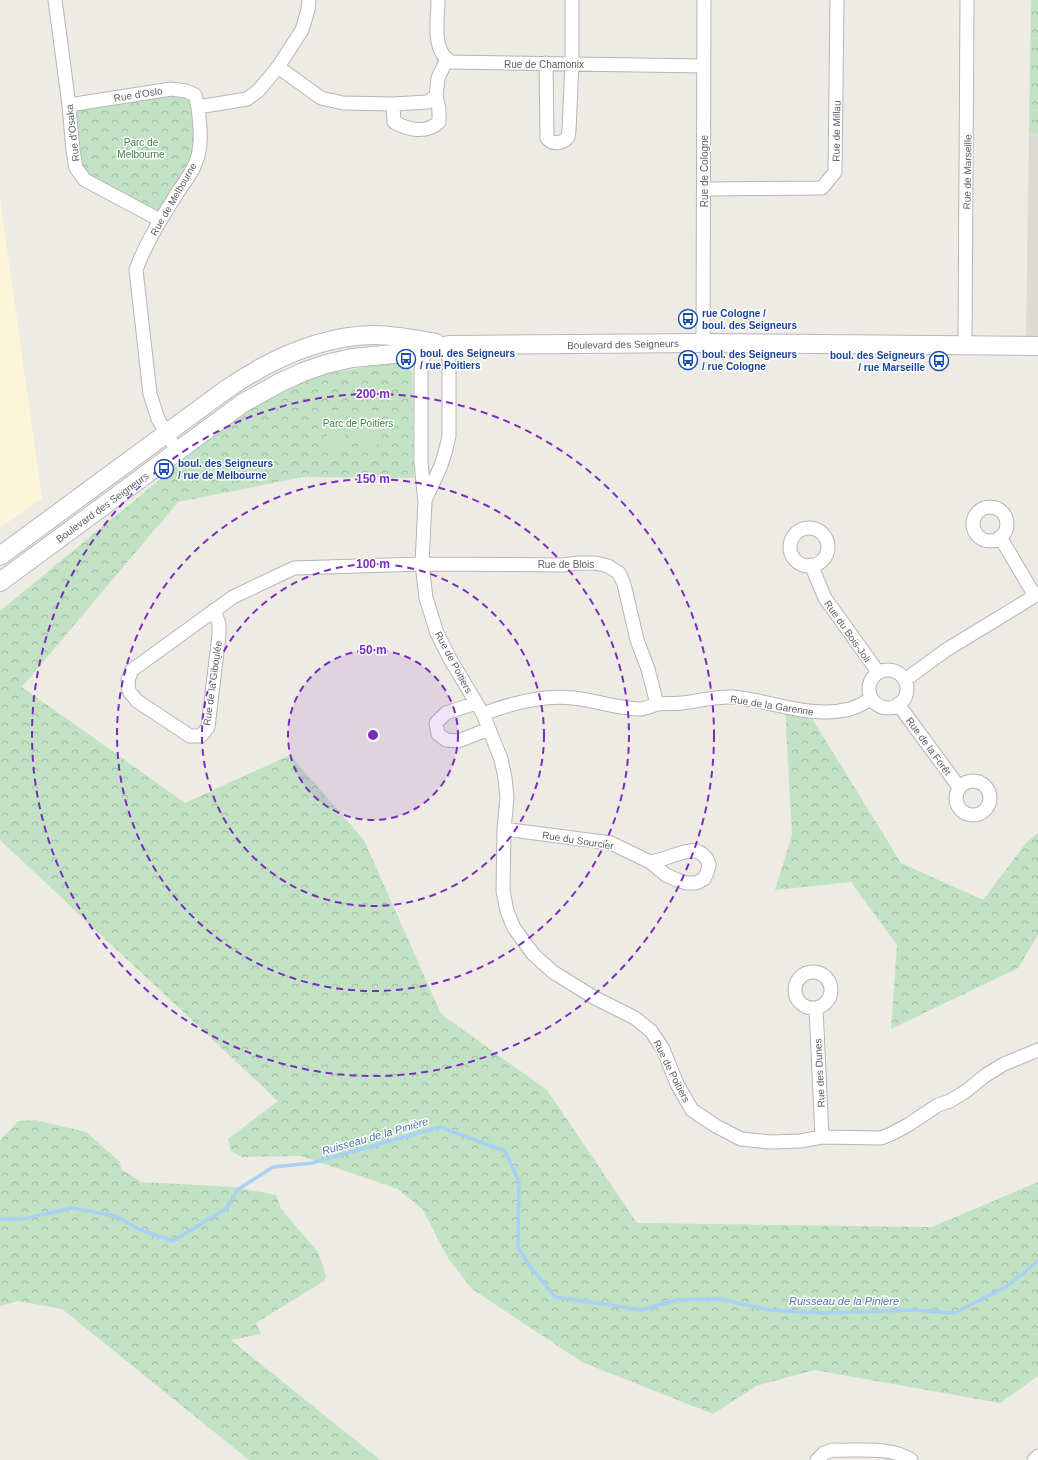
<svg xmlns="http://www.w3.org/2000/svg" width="1038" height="1460" font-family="Helvetica,sans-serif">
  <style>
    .commercial { fill: #fbf5da }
    .education { fill: #dcdad2 }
    .forest { fill: url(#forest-crowns) }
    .pitch { fill: #c2e2c4 }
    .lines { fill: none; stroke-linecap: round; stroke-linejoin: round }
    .stream { stroke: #a9d0f7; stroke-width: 3.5 }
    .street-casing { stroke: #b4b5b9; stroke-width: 15 }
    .secondary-casing { stroke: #b5b7bc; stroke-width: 20 }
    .street { stroke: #fff; stroke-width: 13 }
    .secondary { stroke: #fff; stroke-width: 18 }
    .ring { fill: none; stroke: #7b2cbf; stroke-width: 2; stroke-dasharray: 7 5 }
    .labels { text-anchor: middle; stroke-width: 3; stroke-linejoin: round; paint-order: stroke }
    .street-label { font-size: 10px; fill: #5b5e63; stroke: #fff }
    .park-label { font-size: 10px; fill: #3c8144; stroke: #fff }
    .transit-label { font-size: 10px; font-weight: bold; fill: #164399; stroke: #fff; text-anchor: start }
    .water-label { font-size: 11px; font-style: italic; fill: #4b75b1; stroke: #fff }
    .centre { fill: #7b2cbf; stroke: #fff; stroke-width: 2 }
    .ring-label { font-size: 12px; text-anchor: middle; font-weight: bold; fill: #7b2cbf; stroke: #fff; stroke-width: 3; stroke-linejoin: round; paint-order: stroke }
  </style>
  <defs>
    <pattern id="forest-crowns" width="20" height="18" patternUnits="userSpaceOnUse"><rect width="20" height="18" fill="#c2e2c4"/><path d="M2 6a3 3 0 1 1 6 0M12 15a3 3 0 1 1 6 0" fill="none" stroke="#a1baa3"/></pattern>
  </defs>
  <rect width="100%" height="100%" fill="#edebe3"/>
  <path class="commercial" d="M 0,198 L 42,498 L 0,528 Z"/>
  <path class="education" d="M 1029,133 L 1038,133 L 1038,336 L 1026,336 Z"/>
  <path class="forest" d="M 1031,0 L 1038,0 L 1038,133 L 1029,133 Z
    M 171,89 L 195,95 L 200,145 L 160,220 L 76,168 L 69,105 Z
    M 400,361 L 412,372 L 414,478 L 303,477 L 178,502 L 22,687 L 185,803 L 290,755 L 364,840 L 441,1014 L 547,1090 L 637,1223 L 932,1227 L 1038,1182 L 1038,1376 L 1000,1403 L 815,1370 L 756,1386 L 713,1414 L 582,1362 L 472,1289 L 448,1258 L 423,1210 L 398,1189 L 301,1156 L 242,1157 L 231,1151 L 228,1139 L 278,1101 L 0,840 L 0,611 L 254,402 L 304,380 L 325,374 Z
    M 785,707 L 808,712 L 901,863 L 983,900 L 1026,843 L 1038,833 L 1038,935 L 1018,968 L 891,1029 L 897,945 L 851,882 L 775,890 L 792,835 Z
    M 35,1120 L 86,1132 L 120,1162 L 121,1169 L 141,1182 L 234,1187 L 276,1195 L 281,1209 L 318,1252 L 326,1276 L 324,1281 L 256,1323 L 261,1334 L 231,1340 L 380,1460 L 249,1460 L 62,1309 L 18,1301 L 0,1306 L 0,1141 L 18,1121 Z"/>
  <path class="pitch" d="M 327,410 L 346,410 L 345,450 L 327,450 Z
    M 359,410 L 377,410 L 377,451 L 358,451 Z"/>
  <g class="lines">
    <path class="stream" d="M 0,1219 L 23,1219 L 72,1208 L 115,1216 L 141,1230 L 173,1241 L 227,1208 L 237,1190 L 273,1167 L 312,1163 L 440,1127 L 505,1151 L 519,1182 L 518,1247 L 529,1265 L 555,1297 L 642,1310 L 676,1300 L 719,1299 L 770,1310 L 824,1313 L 913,1310 L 954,1313 L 1006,1287 L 1038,1261"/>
    <g class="street-casing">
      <path id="street" d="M 55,0 L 69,105 L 73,151 L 76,168 L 85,180 L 160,220
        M 438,0 C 438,17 433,42 444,56 C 445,58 449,60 451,62 L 703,66
        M 546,63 L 547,138 C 553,145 562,144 568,137 L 569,130 L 572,63 L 572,0
        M 278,67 L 321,98 L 343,103 L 393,104 L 428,102 L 436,96 L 438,78 L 447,59
        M 393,104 L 394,122 C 408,130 426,134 439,122 L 439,109 L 436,96
        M 69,105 L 171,89 L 186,91 L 195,95 L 198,107
        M 704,189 L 822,188 L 835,172 L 837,0
        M 426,343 L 421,370 L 421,462 L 425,502 L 422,564 L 426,598 L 437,633 L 450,659 L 483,714 L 501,759 L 505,778 L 507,798 L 504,829 L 503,891 L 507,911 L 514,928 L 533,954 L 553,972 L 595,998 L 635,1018 L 651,1031 L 663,1049 L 677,1084 L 692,1110 L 716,1126 L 741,1139 L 770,1142 L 800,1141 L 822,1137 L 881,1138 L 891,1134 L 908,1125 L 938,1105 L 950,1101 L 966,1091 L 986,1075 L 1004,1064 L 1038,1050
        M 703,343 L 704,0
        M 965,345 L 967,0
        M 177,451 L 158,419 L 150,394 L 136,270 C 145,244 161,219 176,195 C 182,185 191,175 195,164 C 203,147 200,125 198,107 L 247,99 L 258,91 L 278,67 L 302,30 L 308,10 L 309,0
        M 425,500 L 440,468 L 445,453 L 449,436 L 449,345
        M973 524a17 17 0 1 1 34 0a17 17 0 1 1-34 0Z
        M790 547a19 19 0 1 1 38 0a19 19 0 1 1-38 0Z
        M 1000,537 L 1035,596
        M 811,565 L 825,598 L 878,672
        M 214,610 L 219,624 L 219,635 L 208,727 L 201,736 L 190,736 L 137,701 L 129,691 L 128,680 L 132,670 L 233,597 L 294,568 L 422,564 L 564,565 L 578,563 L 595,563 L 608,566 L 619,573 L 624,584 L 637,640 L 648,669 L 657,704
        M869 689a19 19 0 1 1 38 0a19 19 0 1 1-38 0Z
        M 905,680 L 946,650 L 1038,594
        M 476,703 L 446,713 L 436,723 L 438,734 L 446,740 L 458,741 L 489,729
        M 898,704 L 959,787
        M 483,714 C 514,702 548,693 581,699 C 601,702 620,709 640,709 C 646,709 652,705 658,704 C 666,703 674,704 682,703 C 699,701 716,696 733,697 C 773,701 810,719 850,709 C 857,707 865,702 872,699
        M956 798a17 17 0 1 1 34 0a17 17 0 1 1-34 0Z
        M 504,829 L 611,843 L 650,862 L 666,875 L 677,880 L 687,883 L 696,883 L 704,879 C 706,875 709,869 709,864 C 707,856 698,849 690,851 C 676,853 664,860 650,862
        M795 990a18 18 0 1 1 36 0a18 18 0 1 1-36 0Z
        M 816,1008 L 822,1137
        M 817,1460 L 824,1453 L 833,1450 C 855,1451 893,1446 911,1460
        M 1034,1460 L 1038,1456"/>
    </g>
    <g class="secondary-casing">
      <path id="secondary" d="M 0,556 L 224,391 C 267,361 319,336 373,335 C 394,335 415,339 436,343
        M 0,582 L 243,403 L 281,382 L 303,372 L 326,364 L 352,358 L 404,353 L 449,345 L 703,343 L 1038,346"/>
    </g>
    <use href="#street" class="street"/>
    <use href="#secondary" class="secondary"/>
  </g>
  <circle cx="373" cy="735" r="85" fill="#7b2cbf" fill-opacity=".12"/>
  <g class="ring">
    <circle cx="373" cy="735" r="85"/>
    <circle cx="373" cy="735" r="171"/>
    <circle cx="373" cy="735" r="256"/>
    <circle cx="373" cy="735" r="341"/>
  </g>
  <defs>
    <g id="bus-ring" transform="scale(1)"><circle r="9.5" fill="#fff" stroke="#1a4fb4" stroke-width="1.5"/><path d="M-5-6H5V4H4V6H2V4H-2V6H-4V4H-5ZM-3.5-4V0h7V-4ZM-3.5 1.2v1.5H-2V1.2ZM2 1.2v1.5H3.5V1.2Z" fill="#1a4fb4"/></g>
  </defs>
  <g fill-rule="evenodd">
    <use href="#bus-ring" x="688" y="319"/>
    <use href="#bus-ring" x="406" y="359"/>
    <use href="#bus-ring" x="688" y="360"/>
    <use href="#bus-ring" x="939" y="361"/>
    <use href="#bus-ring" x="164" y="469"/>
  </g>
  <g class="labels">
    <g class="street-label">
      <text x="544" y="68">Rue de Chamonix</text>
      <text transform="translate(138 94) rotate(-9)" y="4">Rue d'Oslo</text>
      <text transform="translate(836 131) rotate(-89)" y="4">Rue de Millau</text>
      <text transform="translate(72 133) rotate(-97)" y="4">Rue d'Osaka</text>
      <text transform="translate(704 171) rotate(-90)" y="4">Rue de Cologne</text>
      <text transform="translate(967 172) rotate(-89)" y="4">Rue de Marseille</text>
      <text transform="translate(173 199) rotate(-60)" y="4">Rue de Melbourne</text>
      <text transform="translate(623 344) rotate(-1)" y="4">Boulevard des Seigneurs</text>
      <text transform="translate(102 507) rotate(-36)" y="4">Boulevard des Seigneurs</text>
      <text x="566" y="568">Rue de Blois</text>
      <text transform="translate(848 631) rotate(55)" y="4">Rue du Bois-Joli</text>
      <text transform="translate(454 662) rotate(62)" y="4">Rue de Poitiers</text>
      <text transform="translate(212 683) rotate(-82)" y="4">Rue de la Giboulée</text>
      <text transform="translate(772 705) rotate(9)" y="4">Rue de la Garenne</text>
      <text transform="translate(929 746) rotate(54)" y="4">Rue de la Forêt</text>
      <text transform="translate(578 840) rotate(9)" y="4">Rue du Sourcier</text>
      <text transform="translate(672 1071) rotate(63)" y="4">Rue de Poitiers</text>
      <text transform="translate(819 1073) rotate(-93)" y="4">Rue des Dunes</text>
    </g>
    <g class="park-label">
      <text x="141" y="146">Parc de<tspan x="141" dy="12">Melbourne</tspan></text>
      <text x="358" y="427">Parc de Poitiers</text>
    </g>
    <g class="transit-label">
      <text x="702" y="317">rue Cologne /<tspan x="702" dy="12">boul. des Seigneurs</tspan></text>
      <text x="420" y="357">boul. des Seigneurs<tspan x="420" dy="12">/ rue Poitiers</tspan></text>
      <text x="702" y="358">boul. des Seigneurs<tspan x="702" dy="12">/ rue Cologne</tspan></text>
      <text x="925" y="359" text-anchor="end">boul. des Seigneurs<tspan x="925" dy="12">/ rue Marseille</tspan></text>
      <text x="178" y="467">boul. des Seigneurs<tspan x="178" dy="12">/ rue de Melbourne</tspan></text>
    </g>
    <g class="water-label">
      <text transform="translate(375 1136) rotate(-16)" y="4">Ruisseau de la Pinière</text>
      <text x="844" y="1305">Ruisseau de la Pinière</text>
    </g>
  </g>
  <circle cx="373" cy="735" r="6" class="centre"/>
  <g class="ring-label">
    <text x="373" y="398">200 m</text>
    <text x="373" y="483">150 m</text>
    <text x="373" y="568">100 m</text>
    <text x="373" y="654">50 m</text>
  </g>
</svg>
